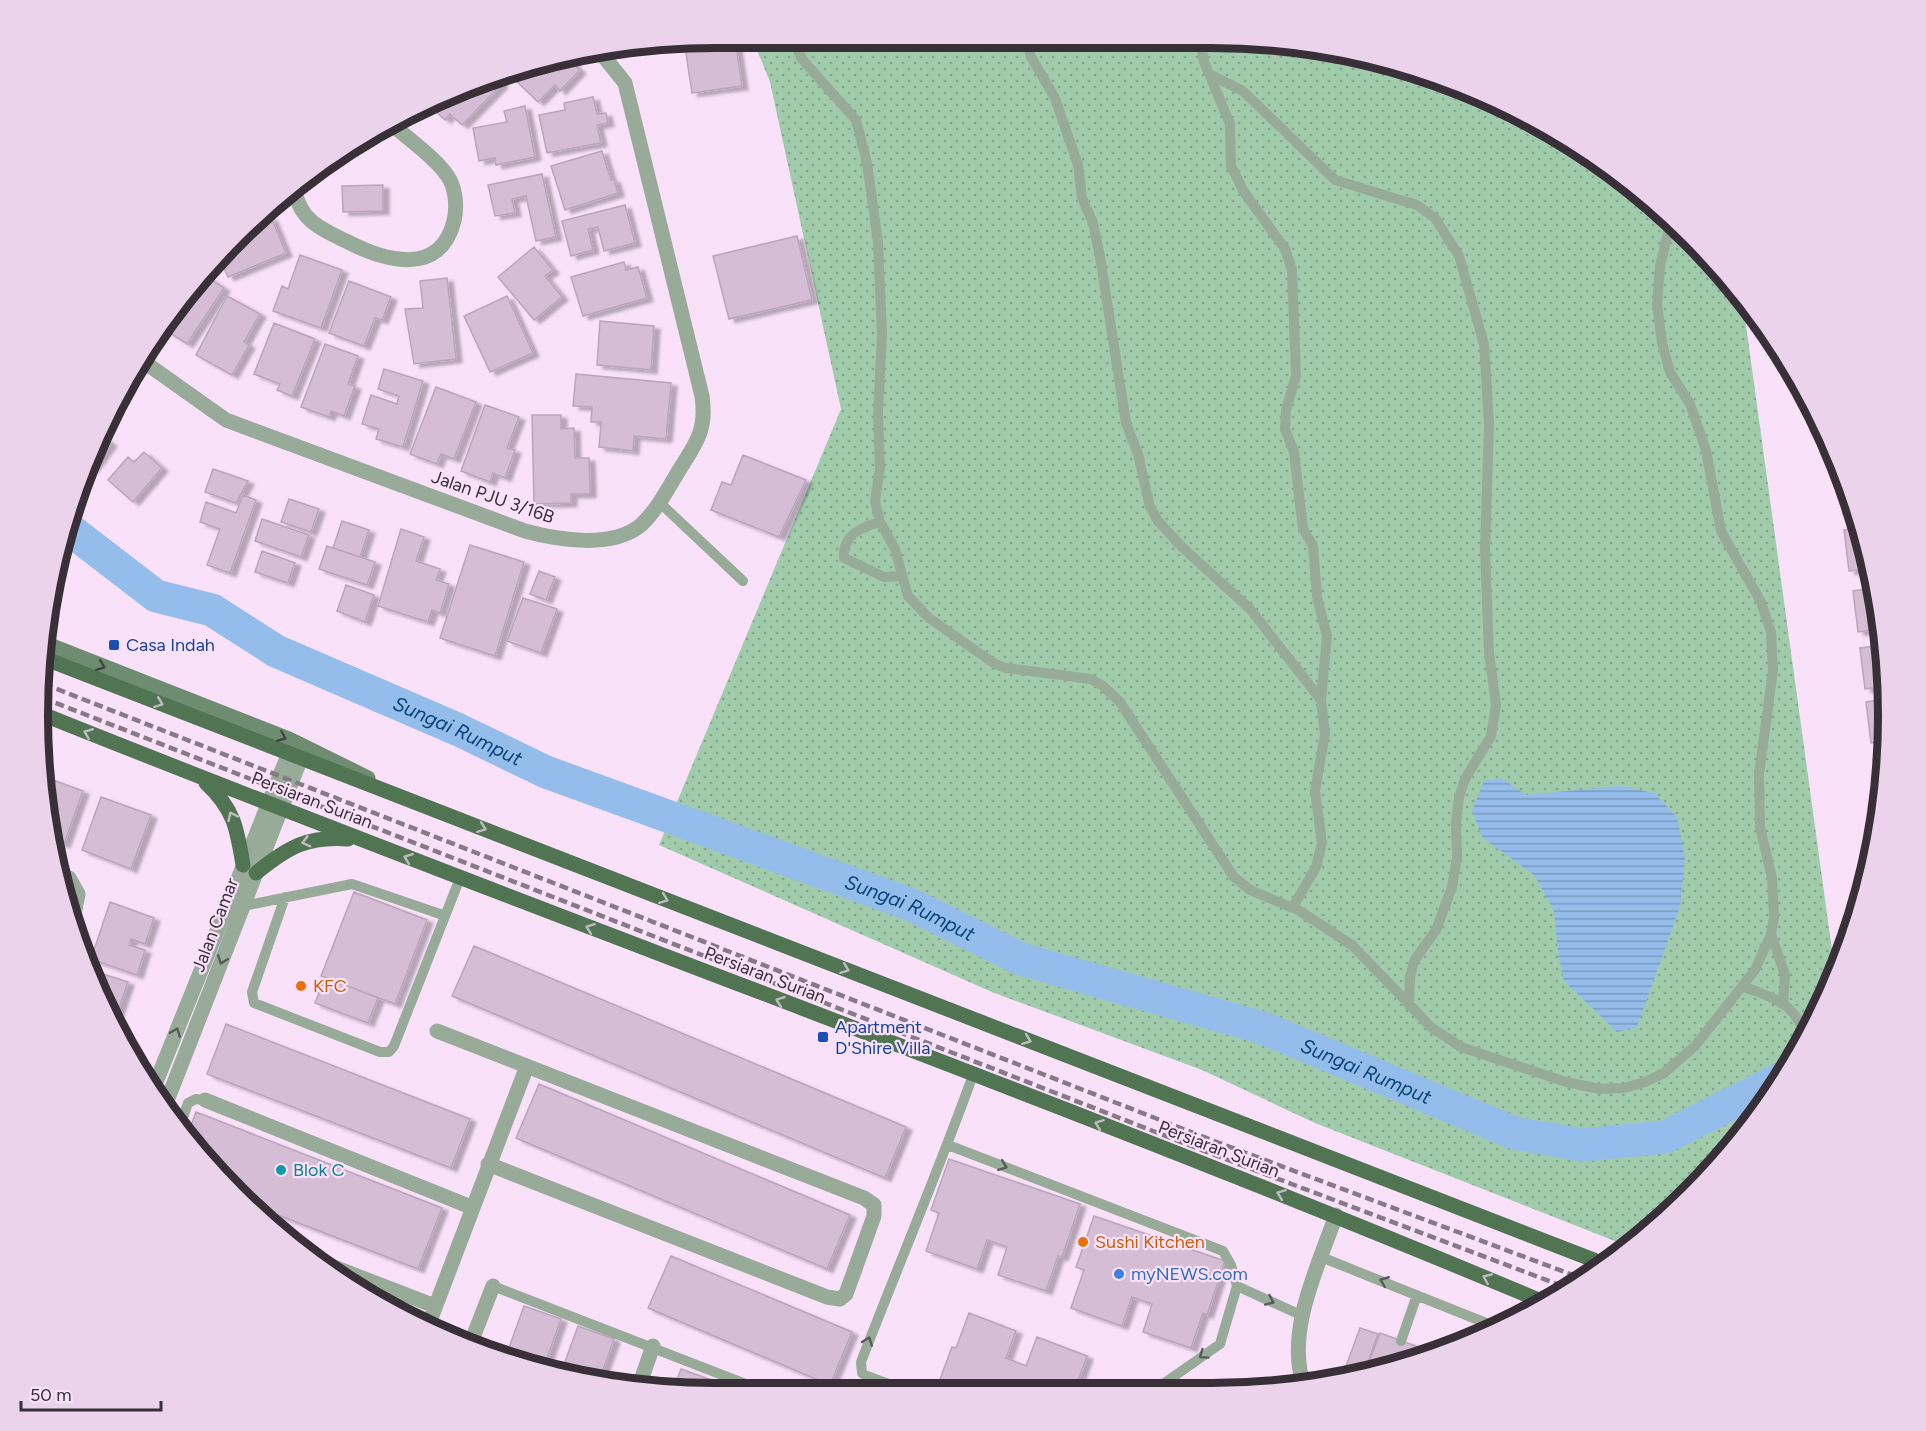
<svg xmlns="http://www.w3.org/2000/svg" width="1926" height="1431" font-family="Figtree,sans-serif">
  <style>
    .grass { fill: url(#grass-dots) }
    .water { fill: url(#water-rules) }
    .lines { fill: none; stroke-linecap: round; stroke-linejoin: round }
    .river { stroke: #95bdeb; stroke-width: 33 }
    .building { fill: #d4bdd5; stroke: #bba5bc; stroke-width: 1.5; filter: url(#shadow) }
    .service { stroke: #97ab98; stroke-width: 10 }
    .minor { stroke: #97ab98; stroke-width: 15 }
    .tertiary { stroke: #97ab98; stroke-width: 15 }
    .secondary { stroke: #6e8c70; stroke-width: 15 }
    .primary { stroke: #517553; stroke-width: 15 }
    .rail { stroke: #887989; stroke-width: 4.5; stroke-dasharray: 9 4.5; stroke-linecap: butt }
    .oneway { stroke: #434244 }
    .oneway2 { stroke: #bebbc0 }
    .oneway3 { stroke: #595a5a }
    .transit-dot { fill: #1a4fb4; stroke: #f9e1fa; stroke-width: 2 }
    .food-dot { fill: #e8710a; stroke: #f9e1fa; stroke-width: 2 }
    .culture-dot { fill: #0f9aa8; stroke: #f9e1fa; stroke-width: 2 }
    .shop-dot { fill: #3f7fe0; stroke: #f9e1fa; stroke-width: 2 }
    .labels { text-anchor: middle; stroke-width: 4.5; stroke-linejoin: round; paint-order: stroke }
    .street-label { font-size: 18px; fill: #382f39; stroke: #f9e1fa }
    .transit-label { font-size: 18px; fill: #164399; stroke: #f9e1fa; text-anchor: start }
    .food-label { font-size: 18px; fill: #c56008; stroke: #f9e1fa; text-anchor: start }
    .culture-label { font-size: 18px; fill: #0d838f; stroke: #f9e1fa; text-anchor: start }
    .shop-label { font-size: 18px; fill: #366cbe; stroke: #f9e1fa; text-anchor: start }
    .water-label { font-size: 20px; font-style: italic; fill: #08437a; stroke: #f9e1fa }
    .rim { fill: none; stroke: #382f39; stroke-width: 8 }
  </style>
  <defs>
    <pattern id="grass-dots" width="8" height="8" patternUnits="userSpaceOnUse" patternTransform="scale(1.5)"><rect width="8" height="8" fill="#a1ccab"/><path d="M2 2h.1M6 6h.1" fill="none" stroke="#84a68c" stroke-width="1.8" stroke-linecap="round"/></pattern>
    <pattern id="water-rules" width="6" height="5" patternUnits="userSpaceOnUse" patternTransform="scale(1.5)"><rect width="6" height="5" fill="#95bdeb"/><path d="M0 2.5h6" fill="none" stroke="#7b9abf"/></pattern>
    <filter id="shadow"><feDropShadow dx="6" dy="3.5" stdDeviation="1.5" flood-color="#0004"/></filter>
  </defs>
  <rect width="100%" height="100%" fill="#f9e1fa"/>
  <path class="grass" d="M 752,38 L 1254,39 L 1386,61 L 1510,107 L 1587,152 L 1690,236 L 1742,296 L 1835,972 L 1797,1055 L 1720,1163 L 1630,1247 L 1315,1123 L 1202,1070 L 992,992 L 659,845 L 841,409 L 770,82 Z"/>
  <path class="water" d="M 1501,778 L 1526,795 L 1620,786 L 1654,793 L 1677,817 L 1685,859 L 1680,907 L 1637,1027 L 1617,1032 L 1564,981 L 1558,953 L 1554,911 L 1534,875 L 1482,837 L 1472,811 L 1484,781 Z"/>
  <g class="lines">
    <path class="river" id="s1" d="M 69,529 L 156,596 L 212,610 L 276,651 L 459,730 L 546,772 L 912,905 L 1021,959 L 1263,1028 L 1514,1133 L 1582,1145 L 1665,1137 L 1780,1079"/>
  </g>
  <path class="building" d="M 735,40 L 742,86 L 692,93 L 685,47 Z
    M 579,55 L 572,63 L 580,70 L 560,91 L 555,85 L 538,102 L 510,75 L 540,61 Z
    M 496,79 L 502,84 L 462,125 L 450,114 L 445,120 L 430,106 Z
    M 593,97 L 597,114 L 606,113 L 608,123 L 597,125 L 601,143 L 547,153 L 539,115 L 565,110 L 564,103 Z
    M 525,106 L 535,157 L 496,165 L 495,158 L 479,161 L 473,128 L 507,122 L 504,111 Z
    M 602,151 L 611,180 L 614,179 L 618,193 L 565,210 L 551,166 Z
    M 542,174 L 556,237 L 536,241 L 526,196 L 512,199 L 515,213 L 495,216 L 488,185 Z
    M 383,185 L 383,211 L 343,212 L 342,186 Z
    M 625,205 L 635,243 L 604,251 L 598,227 L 588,229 L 593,250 L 571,256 L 562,221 Z
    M 271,217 L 286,253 L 228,277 L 219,257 L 236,236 L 250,225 Z
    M 797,236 L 812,300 L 729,319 L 713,256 Z
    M 534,247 L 553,270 L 545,276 L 562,297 L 534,320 L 498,277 Z
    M 300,255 L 342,270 L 321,328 L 273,311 L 282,286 L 288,289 Z
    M 624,262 L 626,270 L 638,267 L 647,298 L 583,316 L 571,277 Z
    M 204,275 L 224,288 L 187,344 L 161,327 Z
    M 447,278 L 456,359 L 414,364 L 405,309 L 423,308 L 420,281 Z
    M 349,281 L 391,297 L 382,320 L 375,318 L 364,346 L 329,333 Z
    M 227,296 L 260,314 L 244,342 L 249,345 L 232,375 L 196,355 Z
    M 507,296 L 533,353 L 490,372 L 464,316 Z
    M 600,321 L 654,326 L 651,370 L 597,365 Z
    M 274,323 L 315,339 L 292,396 L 277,390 L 280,384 L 254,374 Z
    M 325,344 L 358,356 L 348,384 L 355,386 L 344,416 L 331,411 L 329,417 L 301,407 Z
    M 384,369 L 423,381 L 403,447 L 376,439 L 379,429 L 362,424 L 371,395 L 397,404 L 399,396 L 378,389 Z
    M 576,374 L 671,383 L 666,439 L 634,436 L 633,451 L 599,447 L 601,422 L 591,422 L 592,407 L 573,406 Z
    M 436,387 L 476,402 L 454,459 L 441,454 L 437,464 L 410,454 Z
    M 485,405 L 519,417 L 507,448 L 515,450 L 505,478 L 493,473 L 490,482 L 461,471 Z
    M 532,415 L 561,415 L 561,429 L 574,428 L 575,458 L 589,458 L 590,494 L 571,494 L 571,503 L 534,504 Z
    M 101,435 L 111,443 L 92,469 L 90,467 Z
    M 144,452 L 162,468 L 133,502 L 108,480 L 128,457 L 134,462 Z
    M 743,455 L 806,480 L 779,537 L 711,510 L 722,482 L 731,485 Z
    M 213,469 L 248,481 L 236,503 L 205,492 Z
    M 1838,473 L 1840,473 L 1855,513 L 1843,514 Z
    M 243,495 L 256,500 L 230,573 L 207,565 L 220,529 L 200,522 L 206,502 L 236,513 Z
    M 289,499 L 319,509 L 311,532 L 281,522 Z
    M 262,519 L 309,535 L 301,557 L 255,541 Z
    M 342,521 L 369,530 L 360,557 L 333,548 Z
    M 1861,528 L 1870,569 L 1849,571 L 1844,530 Z
    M 401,529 L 424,537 L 416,561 L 440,569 L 436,580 L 449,584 L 440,613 L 432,610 L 428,622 L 378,606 Z
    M 470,545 L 524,562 L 495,656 L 440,638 Z
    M 327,546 L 375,562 L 367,585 L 319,569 Z
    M 262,551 L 295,563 L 288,583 L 255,572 Z
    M 539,571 L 555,577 L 546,600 L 530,594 Z
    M 346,585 L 374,595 L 365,622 L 337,611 Z
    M 1873,588 L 1880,629 L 1858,632 L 1853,591 Z
    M 523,598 L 557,609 L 541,653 L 507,641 Z
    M 1883,645 L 1887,686 L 1865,689 L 1860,648 Z
    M 1886,699 L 1885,741 L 1871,743 L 1866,702 Z
    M 1884,757 L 1883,799 L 1878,800 L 1873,759 Z
    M 42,776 L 83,791 L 64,844 L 52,840 Z
    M 101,797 L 151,815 L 131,869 L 82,850 Z
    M 354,892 L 427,920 L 395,1004 L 321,976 Z
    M 110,902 L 154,918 L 145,944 L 131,939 L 129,945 L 145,950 L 137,975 L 91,959 Z
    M 474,946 L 906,1127 L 885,1178 L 452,996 Z
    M 87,969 L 128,982 L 115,1020 L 89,975 Z
    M 325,977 L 378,998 L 368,1023 L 315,1003 Z
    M 226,1024 L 470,1119 L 451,1168 L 207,1074 Z
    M 539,1084 L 850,1215 L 827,1269 L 516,1138 Z
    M 196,1112 L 442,1208 L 418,1269 L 247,1203 L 186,1138 Z
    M 949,1159 L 1080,1204 L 1062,1257 L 1058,1256 L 1046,1291 L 998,1275 L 1007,1247 L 987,1240 L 977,1269 L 926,1251 L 939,1213 L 931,1210 Z
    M 1094,1216 L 1225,1261 L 1207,1315 L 1203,1313 L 1191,1348 L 1143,1332 L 1152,1304 L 1132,1297 L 1122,1326 L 1071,1308 L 1084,1270 L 1076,1267 Z
    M 671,1256 L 852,1332 L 830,1385 L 648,1308 Z
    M 367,1296 L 404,1310 L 403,1315 L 377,1303 Z
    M 524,1306 L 561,1319 L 544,1367 L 505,1359 Z
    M 969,1313 L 1016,1331 L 1006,1358 L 1026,1366 L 1037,1337 L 1087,1356 L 1075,1389 L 936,1390 L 952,1347 L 956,1348 Z
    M 578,1326 L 614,1339 L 600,1378 L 562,1370 Z
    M 1360,1328 L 1378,1334 L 1365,1370 L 1361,1371 L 1346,1366 Z
    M 1380,1333 L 1432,1352 L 1376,1367 L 1368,1365 Z
    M 681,1369 L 717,1382 L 714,1392 L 672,1392 Z"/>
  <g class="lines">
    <path class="service" d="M 792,38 L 802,59 L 856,120 L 867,163 L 878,242 L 882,334 L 878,414 L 880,468 L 875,501 L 880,522 L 895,549 L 908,596 L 929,618 L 995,664 L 1006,668 L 1091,679 L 1103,686 L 1120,702 L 1233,876 L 1250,890 L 1300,911 L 1353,946 L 1432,1028 L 1461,1047 L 1566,1082 L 1600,1089 L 1624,1088 L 1645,1082 L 1664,1073 L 1695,1046 L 1755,970 L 1771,934 L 1774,917 L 1772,878 L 1760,827 L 1759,774 L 1773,670 L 1771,632 L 1761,602 L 1721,531 L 1706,450 L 1690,404 L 1670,372 L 1662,343 L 1657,304 L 1660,266 L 1671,220
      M 1026,38 L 1031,57 L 1055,98 L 1078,165 L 1082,198 L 1093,223 L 1100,257 L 1126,423 L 1138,454 L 1150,507 L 1158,521 L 1182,547 L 1250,609 L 1321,700 L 1325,734 L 1315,791 L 1322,843 L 1316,867 L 1293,907
      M 1200,39 L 1204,62 L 1230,124 L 1231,166 L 1244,192 L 1285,249 L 1292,270 L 1296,376 L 1286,410 L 1285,429 L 1294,452 L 1303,529 L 1313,546 L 1317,597 L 1327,636 L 1321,700
      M 1211,75 L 1243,91 L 1335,180 L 1417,205 L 1435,218 L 1459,256 L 1484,344 L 1489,425 L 1485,549 L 1489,653 L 1496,705 L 1491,736 L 1465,779 L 1459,797 L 1456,823 L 1457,857 L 1452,887 L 1436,930 L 1414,961 L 1410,977 L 1409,1005
      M 659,502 L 743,581
      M 880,522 C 860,527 842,536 844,558 L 884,577 L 902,576
      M 285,897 L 252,992 L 254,1003 L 380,1052 L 389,1052 L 394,1046 L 460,878
      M 243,906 L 352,884 L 443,915
      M 1771,934 L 1785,975 L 1783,1001
      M 1742,986 C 1775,999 1793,1001 1806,1037
      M 179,1129 L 188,1103 L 196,1099 L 205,1100
      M 948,1145 L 1223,1251 L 1231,1265 L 1237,1286 L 1220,1344 L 1156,1389
      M 1321,1257 L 1496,1327
      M 493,1286 L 764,1391
      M 1237,1286 L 1303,1316
      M 1401,1341 L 1417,1295
      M 905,1390 L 867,1376 L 862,1373 L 861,1362 C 898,1266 938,1172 973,1075"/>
    <path class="minor" d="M 295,191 C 300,221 323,230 348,242 C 385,261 440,277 454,221 C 457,208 456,192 450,180 C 439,160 407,138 390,123
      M 140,359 L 226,420 L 525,531 C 558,540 612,549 641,525 C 656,511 668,489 678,472 C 696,443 707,431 702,396 L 625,83 L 601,53
      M 58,873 L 69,878 L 78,894 L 72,924
      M 437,1031 L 864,1198 L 874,1205 L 874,1216 L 846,1294 L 840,1299 L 827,1297 L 488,1164
      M 205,1100 L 471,1207
      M 318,1261 L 435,1306
      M 428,1326 L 527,1066
      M 470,1345 L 493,1286
      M 639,1386 L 653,1346
      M 1304,1386 C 1285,1332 1318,1267 1336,1215"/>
    <path class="tertiary" d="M 154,1087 L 289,753
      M 165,1106 L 301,758"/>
    <path class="secondary" d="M 47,644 L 289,739 L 368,778"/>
    <path class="primary" d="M 46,659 L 1604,1264
      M 42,714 C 540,914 1046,1093 1541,1301
      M 206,783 C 234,809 237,828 243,865
      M 256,873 C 288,847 307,836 348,839"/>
    <path class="rail" d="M 44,684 L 1214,1141 L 1581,1278
      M 43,698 L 1212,1154 L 1565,1287"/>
  </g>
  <defs><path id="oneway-chevron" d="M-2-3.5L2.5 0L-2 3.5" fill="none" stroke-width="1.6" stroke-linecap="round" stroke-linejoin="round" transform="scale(1.5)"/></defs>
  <g class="oneway">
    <use href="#oneway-chevron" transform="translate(101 666) rotate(21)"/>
    <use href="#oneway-chevron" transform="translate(282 737) rotate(23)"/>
  </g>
  <g class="oneway2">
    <use href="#oneway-chevron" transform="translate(159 703) rotate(21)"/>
    <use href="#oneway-chevron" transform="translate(88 733) rotate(-158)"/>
    <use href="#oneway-chevron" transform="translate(232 816) rotate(-115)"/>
    <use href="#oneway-chevron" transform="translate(482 828) rotate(21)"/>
    <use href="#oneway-chevron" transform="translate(306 842) rotate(165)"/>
    <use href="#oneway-chevron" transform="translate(408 858) rotate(-159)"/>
    <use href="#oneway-chevron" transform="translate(664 899) rotate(21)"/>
    <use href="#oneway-chevron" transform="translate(590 928) rotate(-159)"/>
    <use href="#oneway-chevron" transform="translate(845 969) rotate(21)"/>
    <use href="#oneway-chevron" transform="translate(780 1001) rotate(-159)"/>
    <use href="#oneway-chevron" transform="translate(1027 1040) rotate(21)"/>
    <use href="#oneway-chevron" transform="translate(1099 1124) rotate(-159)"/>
    <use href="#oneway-chevron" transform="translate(1281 1194) rotate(-159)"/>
    <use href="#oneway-chevron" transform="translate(1487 1278) rotate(-157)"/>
  </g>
  <g class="oneway3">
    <use href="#oneway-chevron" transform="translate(222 960) rotate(111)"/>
    <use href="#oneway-chevron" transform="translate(176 1032) rotate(-68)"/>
    <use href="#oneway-chevron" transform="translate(1003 1166) rotate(21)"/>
    <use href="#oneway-chevron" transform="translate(1384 1281) rotate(-158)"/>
    <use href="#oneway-chevron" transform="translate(1270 1301) rotate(24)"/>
    <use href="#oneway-chevron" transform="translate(868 1341) rotate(-69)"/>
    <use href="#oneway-chevron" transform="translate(1203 1355) rotate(145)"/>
  </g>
  <g class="transit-dot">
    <rect x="108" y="639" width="12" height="12" rx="3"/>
    <rect x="817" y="1031" width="12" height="12" rx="3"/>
  </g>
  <g class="food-dot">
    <circle cx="301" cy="986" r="6"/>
    <circle cx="1083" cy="1242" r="6"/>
  </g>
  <circle class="culture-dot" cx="281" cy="1170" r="6"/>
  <circle class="shop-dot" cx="1119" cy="1274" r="6"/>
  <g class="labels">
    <g class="street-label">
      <text transform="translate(493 497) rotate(19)" y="6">Jalan PJU 3/16B</text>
      <text transform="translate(312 800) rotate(21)" y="6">Persiaran Surian</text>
      <text transform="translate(215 925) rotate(-69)" y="6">Jalan Camar</text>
      <text transform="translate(765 975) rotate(21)" y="6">Persiaran Surian</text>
      <text transform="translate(1219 1149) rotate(21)" y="6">Persiaran Surian</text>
    </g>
    <g class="transit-label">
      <text x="126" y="651">Casa Indah</text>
      <text x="835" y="1033">Apartment<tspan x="835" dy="21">D'Shire Villa</tspan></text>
    </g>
    <g class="food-label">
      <text x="313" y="992">KFC</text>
      <text x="1095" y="1248">Sushi Kitchen</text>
    </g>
    <g class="culture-label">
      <text x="293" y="1176">Blok C</text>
    </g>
    <g class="shop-label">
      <text x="1131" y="1280">myNEWS.com</text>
    </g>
    <g class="water-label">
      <text dy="7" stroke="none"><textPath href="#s1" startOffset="442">Sungai Rumput</textPath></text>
      <text dy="7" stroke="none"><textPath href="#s1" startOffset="928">Sungai Rumput</textPath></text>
      <text dy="7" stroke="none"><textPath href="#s1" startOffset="1414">Sungai Rumput</textPath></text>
    </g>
  </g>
  <path d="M0 0H1926V1431H0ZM715 48H1211A667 667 0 0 1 1878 715V716A667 667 0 0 1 1211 1383H715A667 667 0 0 1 48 716V715A667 667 0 0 1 715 48Z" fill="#ead3eb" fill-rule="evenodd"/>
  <path class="rim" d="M715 48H1211A667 667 0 0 1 1878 715V716A667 667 0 0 1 1211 1383H715A667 667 0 0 1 48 716V715A667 667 0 0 1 715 48Z"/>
  <path d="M21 1401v9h140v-9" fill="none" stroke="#382f39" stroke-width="3"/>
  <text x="30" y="1401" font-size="18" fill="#382f39" stroke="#f9e1fa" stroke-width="4.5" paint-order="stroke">50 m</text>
</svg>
